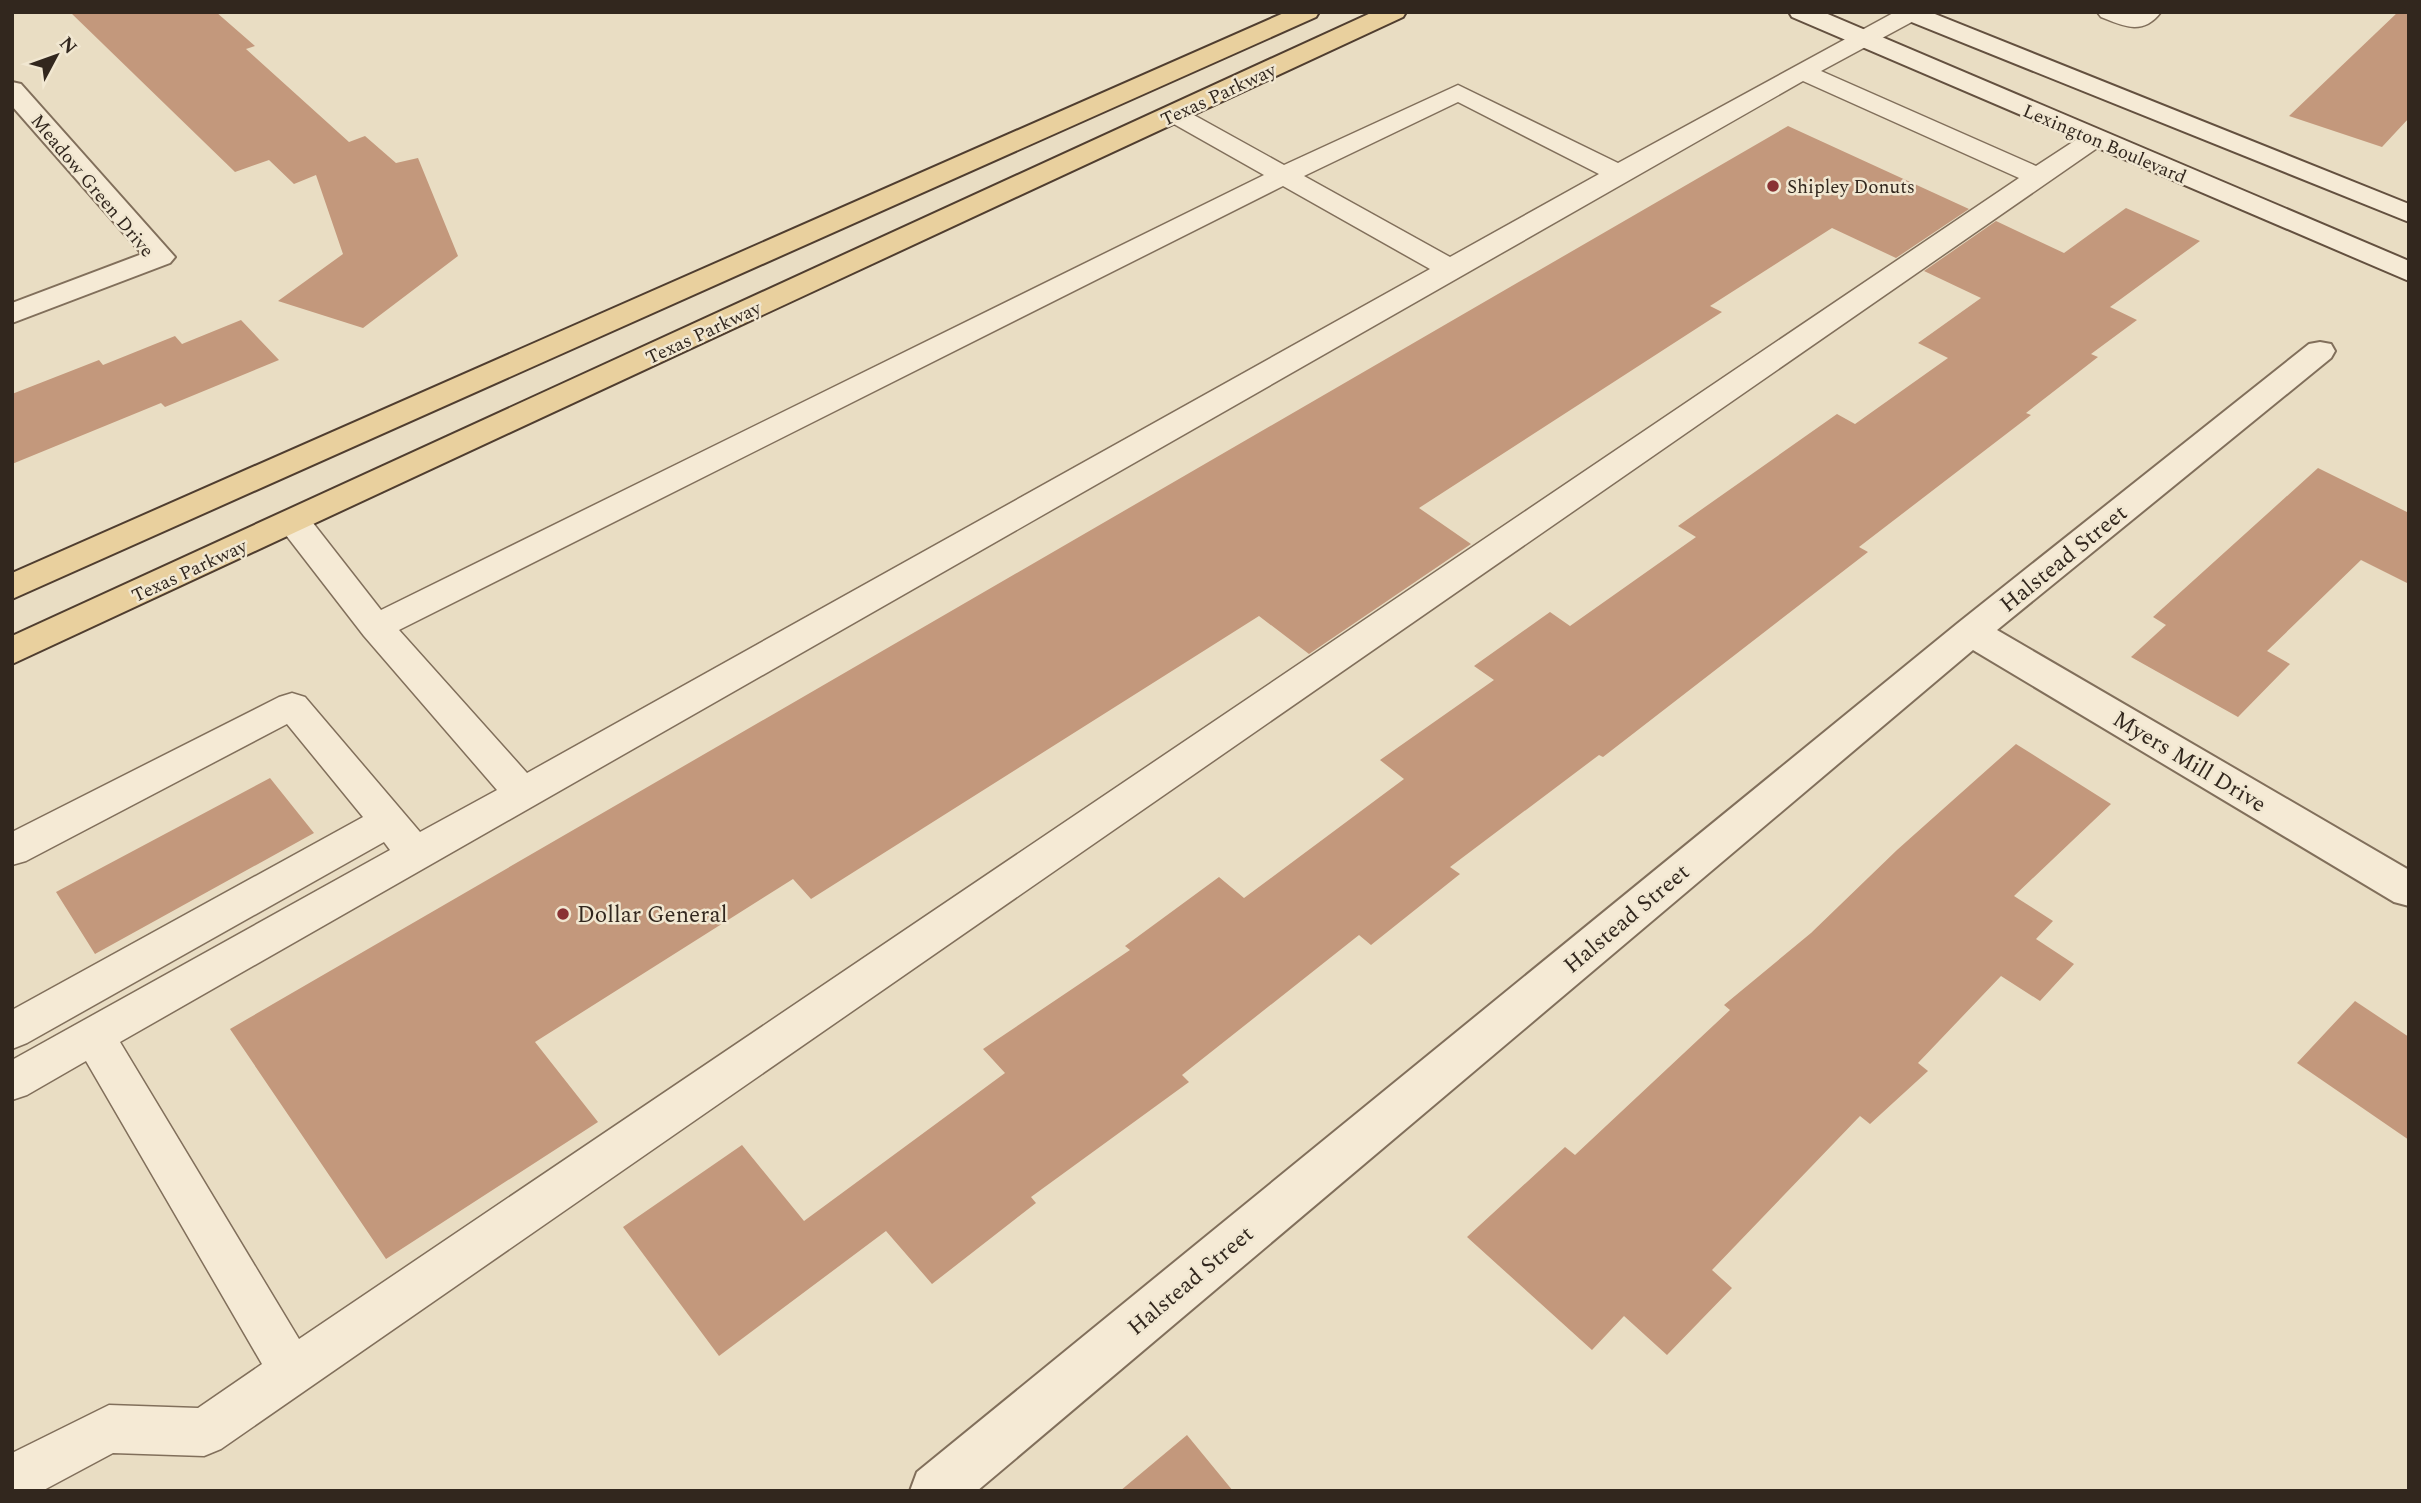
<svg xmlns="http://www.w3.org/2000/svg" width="2421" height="1503" font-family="Spectral,serif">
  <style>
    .building { fill: #c3987c }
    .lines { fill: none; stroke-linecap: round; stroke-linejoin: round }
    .lane-casing { stroke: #816f5b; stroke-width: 3 }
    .street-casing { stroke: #816f5b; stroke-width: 4 }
    .secondary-casing { stroke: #63503f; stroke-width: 4 }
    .primary-casing { stroke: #4f3d2f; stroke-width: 4 }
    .lane { fill: #f5ead5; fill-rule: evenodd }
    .street { fill: #f5ead5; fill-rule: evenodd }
    .secondary { fill: #f5ead5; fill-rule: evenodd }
    .primary { fill: #e9d09e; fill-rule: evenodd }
    .poi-dot { fill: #8a3234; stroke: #f1e7d1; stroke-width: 2.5 }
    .labels { text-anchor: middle; stroke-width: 5; stroke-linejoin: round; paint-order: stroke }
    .far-street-label { font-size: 19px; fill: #32271e; stroke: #f1e7d1 }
    .far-poi-label { font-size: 19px; fill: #32271e; stroke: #f1e7d1; text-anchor: start }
    .street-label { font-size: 23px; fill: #32271e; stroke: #f1e7d1 }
    .poi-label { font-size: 23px; fill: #32271e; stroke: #f1e7d1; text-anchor: start }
  </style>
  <rect width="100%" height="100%" fill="#e9ddc3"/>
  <path class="building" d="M 70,12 L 216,12 L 255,46 L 246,49 L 349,142 L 365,136 L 396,163 L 418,158 L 458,256 L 363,328 L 278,301 L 343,254 L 316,175 L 294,184 L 269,160 L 235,172 Z
    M 2398,12 L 2409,12 L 2409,118 L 2382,147 L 2289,116 Z
    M 1788,126 L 1969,209 L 1896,258 L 1832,228 L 1710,306 L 1722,312 L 1419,508 L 1471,544 L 1309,654 L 1259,616 L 811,899 L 793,879 L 535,1042 L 598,1122 L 386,1259 L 230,1029 Z
    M 2126,208 L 2200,241 L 2110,307 L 2137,320 L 2091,354 L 2098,357 L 2026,413 L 2031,415 L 1859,547 L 1868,552 L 1603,757 L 1599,755 L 1450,867 L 1460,874 L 1371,945 L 1359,935 L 1182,1075 L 1189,1082 L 1031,1197 L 1036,1203 L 932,1284 L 886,1231 L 719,1356 L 623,1227 L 742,1145 L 804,1221 L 1005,1073 L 983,1049 L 1130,950 L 1125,946 L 1219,877 L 1244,898 L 1404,779 L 1380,760 L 1494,680 L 1474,666 L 1550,612 L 1570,626 L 1696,537 L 1678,526 L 1837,414 L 1855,424 L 1948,358 L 1918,343 L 1981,298 L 1924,271 L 1996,221 L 2064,253 Z
    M 241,320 L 279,360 L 165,407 L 161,403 L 12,464 L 12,394 L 99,360 L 103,365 L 175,336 L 182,344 Z
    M 2318,468 L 2409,513 L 2409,584 L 2361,560 L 2267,651 L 2290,664 L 2238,717 L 2131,657 L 2166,625 L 2153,617 Z
    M 2016,744 L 2111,804 L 2014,896 L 2053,921 L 2036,939 L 2074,964 L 2040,1001 L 2001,976 L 1918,1063 L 1928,1071 L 1870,1124 L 1860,1116 L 1712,1270 L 1732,1288 L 1667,1355 L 1624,1316 L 1592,1350 L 1467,1237 L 1565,1147 L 1575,1155 L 1730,1010 L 1724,1005 L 1811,933 L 1897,850 Z
    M 270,778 L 314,833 L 95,954 L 56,892 Z
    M 2355,1001 L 2409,1037 L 2409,1140 L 2297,1063 Z
    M 1187,1435 L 1233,1491 L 1120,1491 Z"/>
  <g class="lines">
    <g class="lane-casing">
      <path id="lane" d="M 1895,12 L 1925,12 L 1921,17 L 1821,71 L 2036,166 L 2085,134 L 2094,131 L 2103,134 L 2107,139 L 2103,144 L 221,1449 L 204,1456 L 113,1453 L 42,1491 L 12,1491 L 12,1453 L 109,1405 L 198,1408 L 262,1364 L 86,1061 L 27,1095 L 12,1100 L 12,1060 L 390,850 L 384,842 L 27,1043 L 12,1049 L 12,1010 L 363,817 L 287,724 L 26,861 L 12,865 L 12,832 L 279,697 L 292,693 L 305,697 L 420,832 L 497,790 L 364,636 L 282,530 L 278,522 L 282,514 L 294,511 L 306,514 L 381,610 L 1264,175 L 1165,119 L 1161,114 L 1165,109 L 1174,106 L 1183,109 L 1284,165 L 1458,85 L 1618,163 ZM 1803,81 L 2019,178 L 299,1339 L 120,1042 ZM 1458,102 L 1599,174 L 1450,257 L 1304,176 ZM 1283,186 L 1430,269 L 527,773 L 399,630 Z
        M 2097,12 L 2161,12 C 2143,36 2123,26 2101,17 Z"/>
    </g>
    <g class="street-casing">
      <path id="street" d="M 12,82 L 21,84 L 175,257 L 170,263 L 12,323 L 12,303 L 142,254 L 12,106 Z
        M 2320,342 L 2331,344 L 2335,351 L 2331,358 L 1997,630 L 2409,870 L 2409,906 L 2394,902 L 1973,650 L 977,1491 L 910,1491 L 917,1472 L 1958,623 L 2309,344 Z"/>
    </g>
    <g class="secondary-casing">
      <path id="secondary" d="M 1789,12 L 1823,12 L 2409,261 L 2409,281 L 1792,17 Z
        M 1896,12 L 1930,12 L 2409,204 L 2409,222 L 1899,17 Z"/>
    </g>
    <g class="primary-casing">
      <path id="primary" d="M 1286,12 L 1319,12 L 1316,17 L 12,599 L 12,573 Z
        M 1373,12 L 1406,12 L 1403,17 L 12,664 L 12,636 Z"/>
    </g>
    <use href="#lane" class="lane"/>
    <use href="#street" class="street"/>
    <use href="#secondary" class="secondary"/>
    <use href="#primary" class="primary"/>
  </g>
  <g class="poi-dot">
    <circle cx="1773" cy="186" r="7"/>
    <circle cx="563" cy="914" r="7"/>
  </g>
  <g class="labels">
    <g class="far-street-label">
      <text transform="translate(1218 94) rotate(-25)" y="7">Texas Parkway</text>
      <text transform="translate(2105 143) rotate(23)" y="7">Lexington Boulevard</text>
      <text transform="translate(93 185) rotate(50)" y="7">Meadow Green Drive</text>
      <text transform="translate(703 332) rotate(-25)" y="7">Texas Parkway</text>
      <text transform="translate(189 570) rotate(-25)" y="7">Texas Parkway</text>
    </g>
    <g class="far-poi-label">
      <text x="1787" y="193">Shipley Donuts</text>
    </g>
    <g class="street-label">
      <text transform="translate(2063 558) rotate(-39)" y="8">Halstead Street</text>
      <text transform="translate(2190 761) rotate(31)" y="8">Myers Mill Drive</text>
      <text transform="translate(1626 918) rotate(-40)" y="8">Halstead Street</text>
      <text transform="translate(1190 1280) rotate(-40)" y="8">Halstead Street</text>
    </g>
    <g class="poi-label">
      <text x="577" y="922">Dollar General</text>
    </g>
  </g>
  <rect width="2421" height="1503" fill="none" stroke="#32271e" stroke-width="28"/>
  <g transform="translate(56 56) rotate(49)" stroke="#f1e7d1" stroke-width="5" paint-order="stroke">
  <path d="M0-5L12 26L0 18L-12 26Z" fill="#32271e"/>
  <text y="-10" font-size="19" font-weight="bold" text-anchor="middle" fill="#32271e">N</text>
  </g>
</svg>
